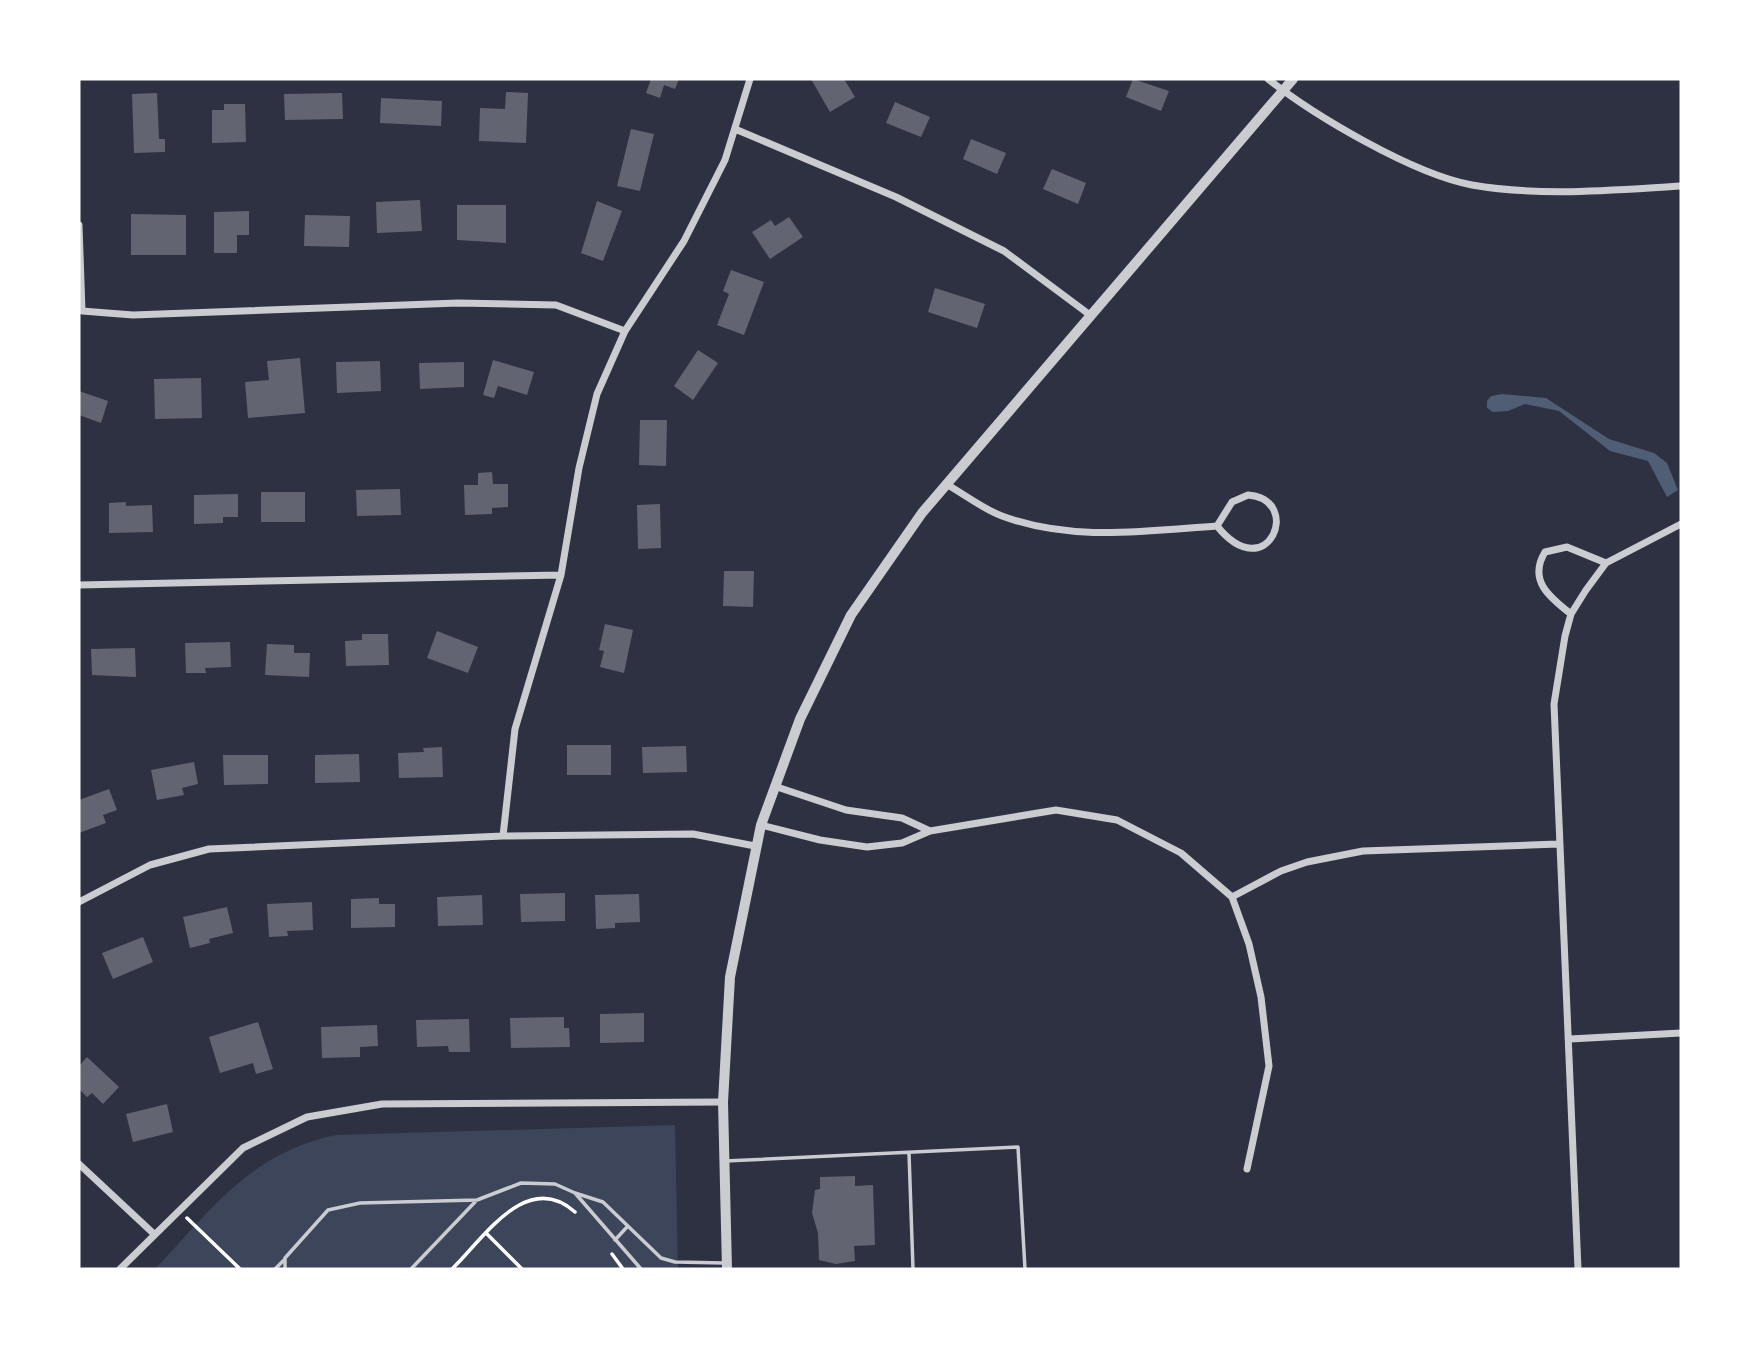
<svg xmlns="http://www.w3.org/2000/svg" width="1760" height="1348" font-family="'Fira Sans Condensed',sans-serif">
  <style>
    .green { fill: #3c4559 }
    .water { fill: #4f5d75 }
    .building { fill: #626471 }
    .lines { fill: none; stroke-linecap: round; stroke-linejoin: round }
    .path { stroke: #fff; stroke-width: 3.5 }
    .service { stroke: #caccd0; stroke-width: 3.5 }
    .minor { stroke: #caccd0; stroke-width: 7 }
    .tertiary { stroke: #caccd0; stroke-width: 10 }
  </style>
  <rect width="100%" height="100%" fill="#2d3142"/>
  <path class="green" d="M 675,1125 L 678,1269 L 155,1269 C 212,1209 250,1153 336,1135 Z"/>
  <path class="water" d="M 1502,394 L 1546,398 L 1609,439 L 1654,453 L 1667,463 L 1678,490 L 1667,497 L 1648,461 L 1610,451 L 1559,411 L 1525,404 L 1508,411 L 1493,412 L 1487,408 L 1487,401 L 1491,396 Z"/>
  <path class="building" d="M 651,79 L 679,79 L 675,89 L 664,85 L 660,98 L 646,93 Z
    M 811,79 L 844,79 L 855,97 L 830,112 Z
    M 1133,79 L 1169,91 L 1161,111 L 1126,97 Z
    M 506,92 L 528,93 L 526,143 L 479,141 L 480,108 L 505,109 Z
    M 157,93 L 159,139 L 165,139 L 165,152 L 134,153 L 132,94 Z
    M 342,93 L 343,119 L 285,120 L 284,94 Z
    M 381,98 L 442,101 L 441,126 L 380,123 Z
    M 895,102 L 930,117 L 921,137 L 886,123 Z
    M 224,104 L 245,104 L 246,142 L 212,143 L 212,110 L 224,110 Z
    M 631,129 L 654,134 L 640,191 L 617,186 Z
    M 971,139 L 1006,153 L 997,174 L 963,159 Z
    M 1052,169 L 1086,183 L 1078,204 L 1043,189 Z
    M 420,200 L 422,231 L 377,233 L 376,202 Z
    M 597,201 L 622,211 L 603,261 L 581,253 Z
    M 457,205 L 506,205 L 506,243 L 457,240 Z
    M 249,211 L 249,235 L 237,235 L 237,253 L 214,253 L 214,212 Z
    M 131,214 L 186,215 L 186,255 L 131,255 Z
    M 305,215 L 350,216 L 349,247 L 304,246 Z
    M 789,217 L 803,237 L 770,259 L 752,232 L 771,220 L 775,226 Z
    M 731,270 L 764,282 L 744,335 L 717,325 L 729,294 L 723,291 Z
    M 935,288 L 985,304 L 977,328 L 928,312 Z
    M 698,350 L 718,363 L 693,400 L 674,386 Z
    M 300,358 L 305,413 L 248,418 L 245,382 L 269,380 L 267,361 Z
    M 493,360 L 534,372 L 527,395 L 498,386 L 494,398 L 483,395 Z
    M 380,361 L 381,391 L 337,393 L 336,362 Z
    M 464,362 L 464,387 L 420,389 L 419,363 Z
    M 201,378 L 202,418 L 155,419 L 154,379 Z
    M 79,391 L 108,401 L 101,423 L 79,415 Z
    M 640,420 L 667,420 L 666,466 L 639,465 Z
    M 492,472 L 493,484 L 508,484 L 508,507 L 492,508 L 492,514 L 465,515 L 464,485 L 478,485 L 478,473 Z
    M 400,489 L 401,515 L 357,516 L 356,490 Z
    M 261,492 L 305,492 L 305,522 L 261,522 Z
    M 238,494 L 238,517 L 223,517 L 223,523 L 194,524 L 194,495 Z
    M 126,502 L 126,506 L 152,505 L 153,532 L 109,533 L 109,503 Z
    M 660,504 L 661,548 L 638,549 L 637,505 Z
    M 724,571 L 754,571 L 753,607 L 723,606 Z
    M 605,624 L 633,630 L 624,673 L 600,667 L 604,651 L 599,650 Z
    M 437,631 L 478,647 L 468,673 L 427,658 Z
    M 362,634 L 388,634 L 389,665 L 346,666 L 345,641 L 362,640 Z
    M 230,642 L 231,667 L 205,668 L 206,673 L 186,673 L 185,643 Z
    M 267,644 L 294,645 L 294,653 L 310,653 L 309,677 L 265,675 Z
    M 135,648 L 136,677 L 92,675 L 91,649 Z
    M 567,745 L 611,745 L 611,775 L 567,775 Z
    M 686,746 L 687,772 L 643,773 L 642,747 Z
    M 442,747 L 443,777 L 399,778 L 398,753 L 424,752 L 423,748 Z
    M 359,754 L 360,782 L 315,783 L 315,755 Z
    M 223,755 L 268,755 L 268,784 L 224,785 Z
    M 194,762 L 198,784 L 182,788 L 184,795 L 157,800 L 151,770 Z
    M 109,789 L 117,810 L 103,815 L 106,823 L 79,833 L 79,800 Z
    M 565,893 L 565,921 L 521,922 L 520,894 Z
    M 639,894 L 640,922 L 615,923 L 615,928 L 596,929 L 595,895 Z
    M 482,895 L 483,925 L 438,926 L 437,897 Z
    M 379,898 L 379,904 L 395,904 L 395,927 L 351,928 L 351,899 Z
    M 312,902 L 313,930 L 287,931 L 288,936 L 269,937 L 267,904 Z
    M 227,907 L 233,933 L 209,939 L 210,943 L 190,948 L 183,917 Z
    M 143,937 L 153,962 L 113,979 L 102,953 Z
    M 644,1013 L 644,1042 L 600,1043 L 600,1014 Z
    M 564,1017 L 564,1028 L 569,1028 L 570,1047 L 511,1048 L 510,1018 Z
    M 469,1019 L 470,1052 L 449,1052 L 448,1046 L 417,1047 L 416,1020 Z
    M 258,1022 L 273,1069 L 256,1074 L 253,1063 L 220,1073 L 209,1037 Z
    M 377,1025 L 378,1046 L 360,1047 L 360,1057 L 322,1058 L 321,1027 Z
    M 87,1057 L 119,1087 L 103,1104 L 92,1093 L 87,1097 L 79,1089 L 79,1066 Z
    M 167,1104 L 173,1132 L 133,1142 L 126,1114 Z
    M 855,1176 L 855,1186 L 873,1185 L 875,1245 L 854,1246 L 855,1261 L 836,1264 L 819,1260 L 818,1233 L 812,1213 L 815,1190 L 820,1189 L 820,1177 Z"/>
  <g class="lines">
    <path class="path" d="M 187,1218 L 240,1269
      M 487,1234 L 522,1269
      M 612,1254 L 623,1269
      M 452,1269 C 484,1238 527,1169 575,1212"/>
    <path class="service" d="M 909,1153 L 913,1269
      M 725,1161 L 1018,1147 L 1025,1269
      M 615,1240 L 627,1227
      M 275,1269 L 284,1260
      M 285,1269 L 285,1258 L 328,1210 L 360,1203 L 477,1200 L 521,1183 L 555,1184 L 575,1193
      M 411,1269 L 475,1202
      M 641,1269 L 575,1193 L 603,1202 L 661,1258 L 675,1262 L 724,1263"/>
    <path class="minor" d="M 1268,79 C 1315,116 1413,174 1472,185 C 1541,197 1612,190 1681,186
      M 735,129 L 896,197 L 1004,251 L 1090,315
      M 79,225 L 82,311 L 133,315 L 458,303 L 556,305 L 625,331
      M 946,484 C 964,494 983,509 1002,516 C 1072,542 1145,531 1217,526
      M 1248,495 C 1304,499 1268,589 1217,526 L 1232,502 Z
      M 79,585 L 561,575
      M 1571,614 C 1549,597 1528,580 1545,552 L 1567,547 L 1606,563
      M 774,786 L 846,810 L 902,818 L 930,831
      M 761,825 L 820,840 L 867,847 L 902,843 L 930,831 L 1056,810 L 1117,820 L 1181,853 L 1232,897 L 1249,944 L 1261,997 L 1269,1066 L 1247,1169
      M 503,836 L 515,729 L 561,575 L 579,468 L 597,394 L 625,331 L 684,241 L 725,160 L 750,79
      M 1232,897 L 1281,871 L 1307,862 L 1363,851 L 1558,844
      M 79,902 L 150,865 L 209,849 L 503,836 L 693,834 L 755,846
      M 1570,1039 L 1681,1033
      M 79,1164 L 154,1234
      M 120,1269 L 243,1148 L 307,1117 L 382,1104 L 723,1102
      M 1578,1269 L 1554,704 L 1565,636 L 1571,614 L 1586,590 L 1606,563 L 1681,524"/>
    <path class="tertiary" d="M 727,1269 L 723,1102 L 730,977 L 761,825 L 800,719 L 851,615 L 922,513 L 1293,79"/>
  </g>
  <rect width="1760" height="1348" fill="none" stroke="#ffffff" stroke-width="161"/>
</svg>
